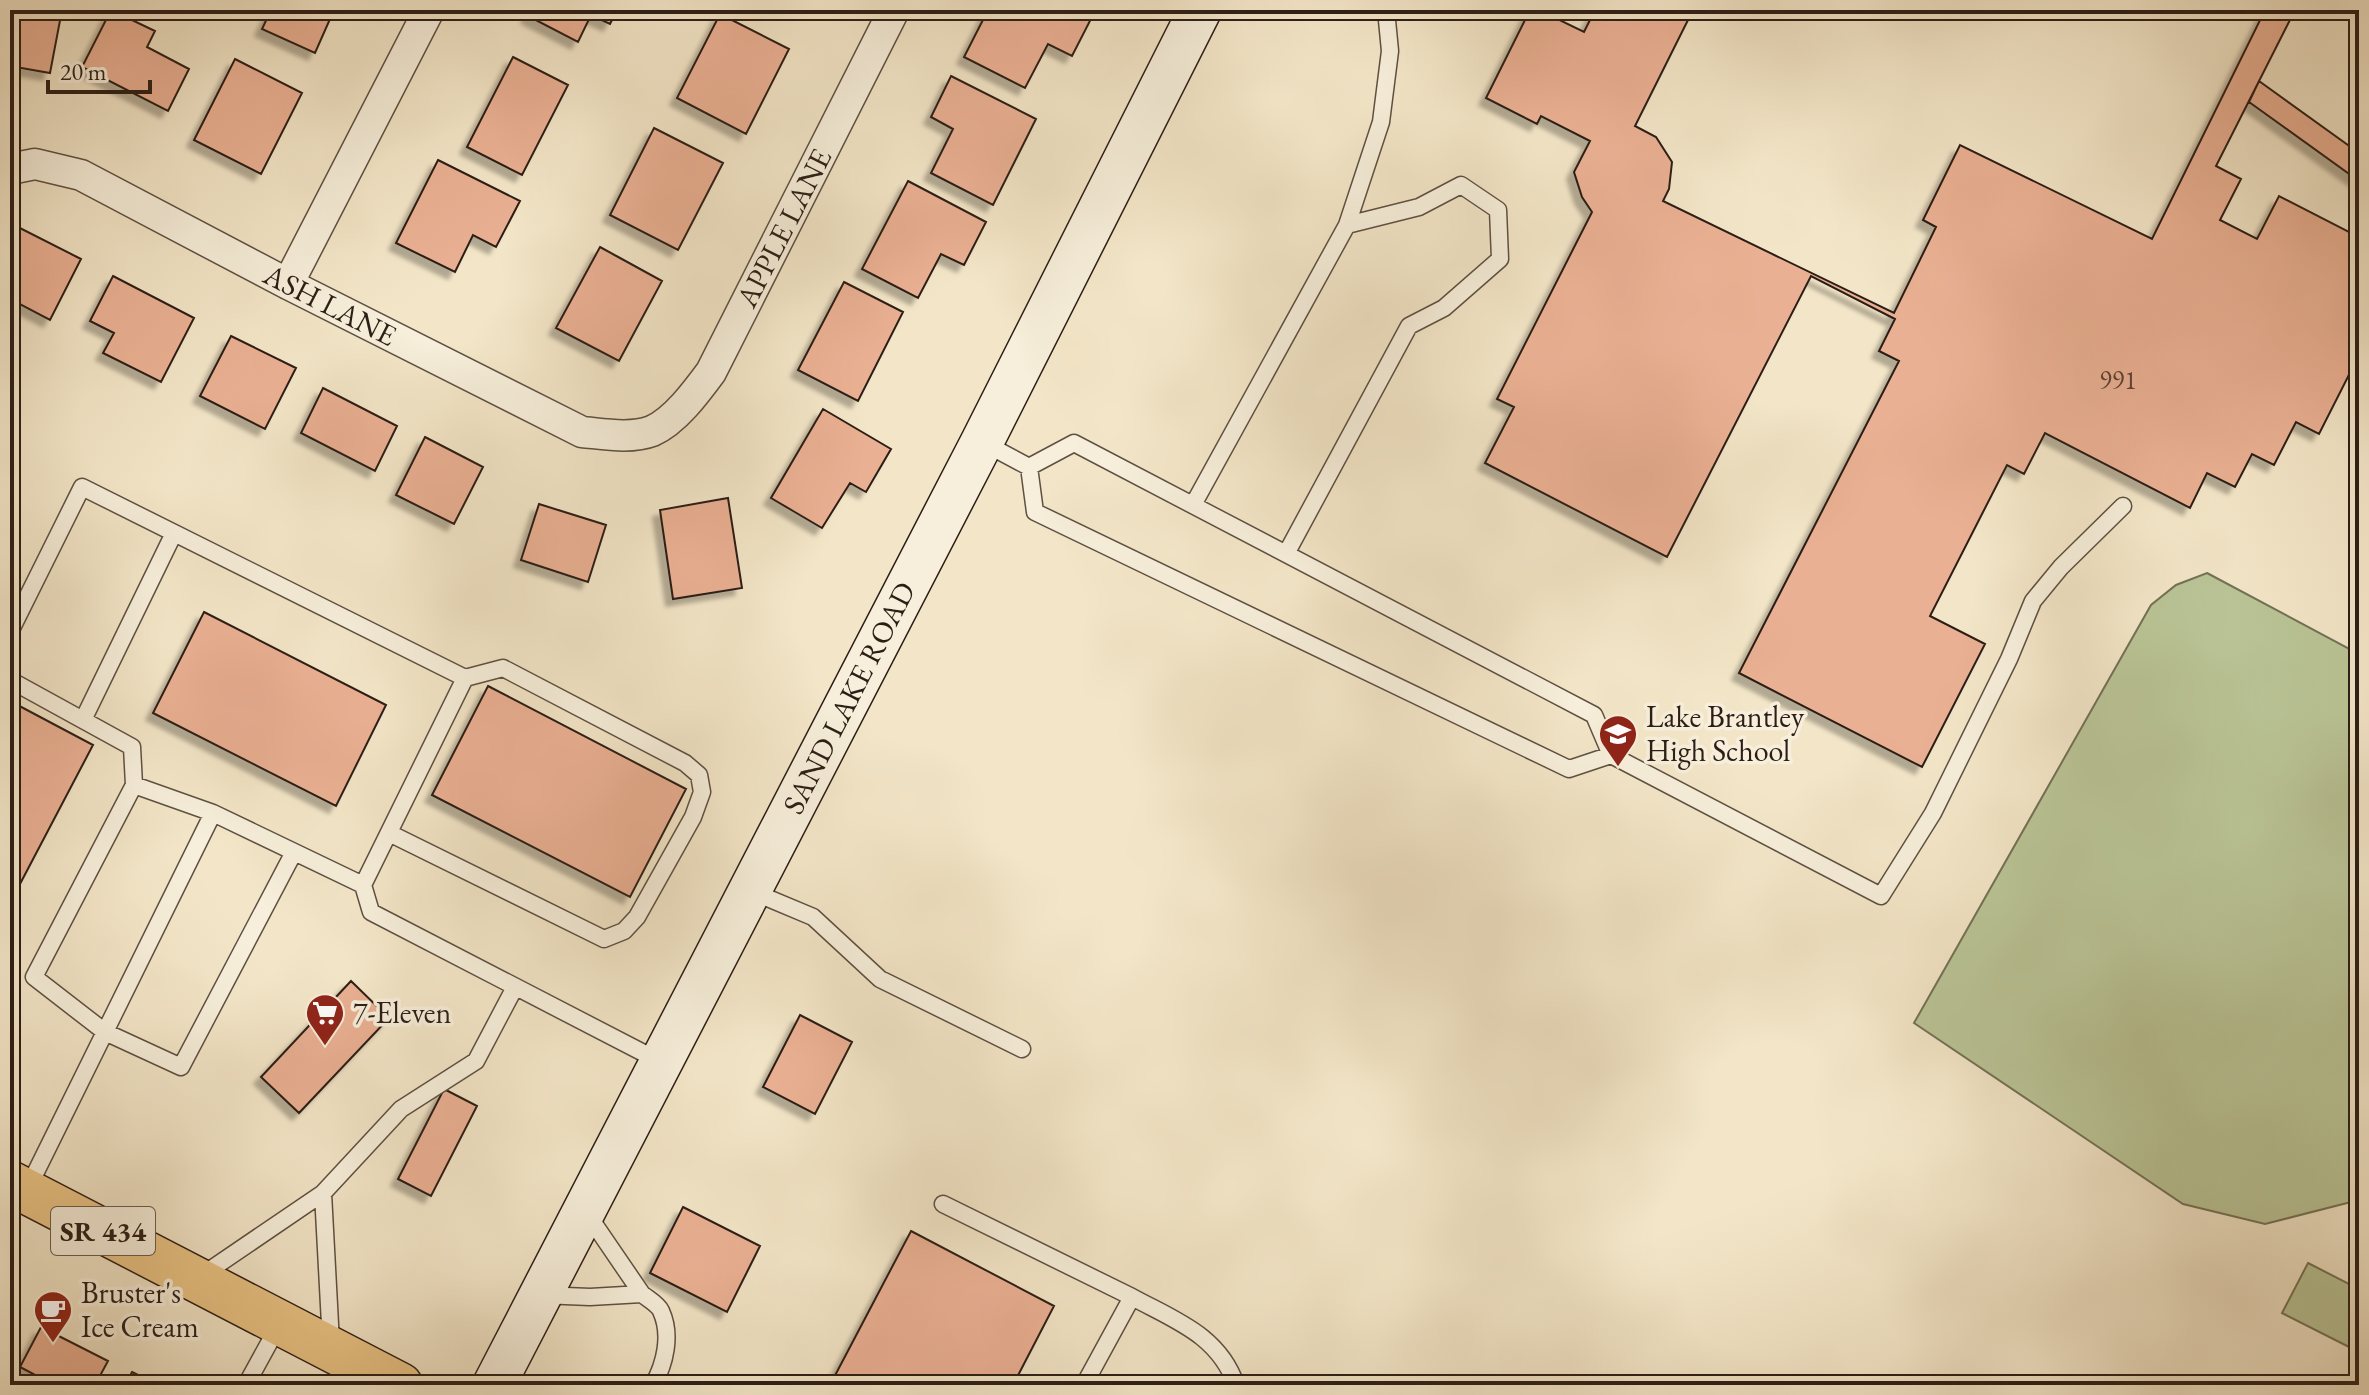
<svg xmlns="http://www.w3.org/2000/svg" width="2369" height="1395" font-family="'EB Garamond',serif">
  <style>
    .green { fill: #bac597; stroke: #737256; stroke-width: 2 }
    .building { fill: #eab093; stroke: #2c1e16; stroke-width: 2; filter: url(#shadow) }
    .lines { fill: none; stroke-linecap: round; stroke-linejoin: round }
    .lane-casing { stroke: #5e5042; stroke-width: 19 }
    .street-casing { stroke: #5e5042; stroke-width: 33 }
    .secondary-casing { stroke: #2c1e16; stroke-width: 45 }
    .primary-casing { stroke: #2c1e16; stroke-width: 47 }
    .lane { stroke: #f7efdb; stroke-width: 16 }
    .street { stroke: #f7efdb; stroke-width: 30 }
    .secondary { stroke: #f7efdb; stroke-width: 42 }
    .primary { stroke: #eac384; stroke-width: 44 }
    .labels { text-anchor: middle; stroke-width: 7; stroke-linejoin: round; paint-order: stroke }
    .number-label { font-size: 26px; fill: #5c4235 }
    .shield { fill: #f7efdb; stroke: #695d51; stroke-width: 2 }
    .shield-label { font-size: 28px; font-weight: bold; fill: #2c1e16 }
    .street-label { font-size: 30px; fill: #2c1e16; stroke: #f7efdb }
    .poi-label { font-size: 30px; fill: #2c1e16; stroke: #f7efdb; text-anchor: start }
  </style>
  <defs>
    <filter id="shadow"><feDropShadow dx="-7" dy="7" stdDeviation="2" flood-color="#0004"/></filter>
  </defs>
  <rect width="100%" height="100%" fill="#f3e6c8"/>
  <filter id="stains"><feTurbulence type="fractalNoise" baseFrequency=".0025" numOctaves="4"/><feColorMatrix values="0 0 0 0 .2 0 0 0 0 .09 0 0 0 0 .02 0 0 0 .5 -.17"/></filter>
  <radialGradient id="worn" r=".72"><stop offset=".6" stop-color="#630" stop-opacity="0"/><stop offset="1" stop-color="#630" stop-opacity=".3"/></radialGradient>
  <path class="green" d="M 2207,573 L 2359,654 L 2359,1200 L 2265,1224 L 2183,1204 L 1914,1023 L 2151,605 L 2176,585 Z
    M 2308,1263 L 2359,1289 L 2359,1352 L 2282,1313 Z"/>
  <path class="building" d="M 10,10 L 62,10 L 50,73 L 10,66 Z
    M 111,10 L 155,31 L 147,47 L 189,69 L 168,111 L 82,67 Z
    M 271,10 L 334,10 L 315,53 L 262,29 Z
    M 531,10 L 617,10 L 610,24 L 591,15 L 578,42 L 528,16 Z
    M 988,10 L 1088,10 L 1094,13 L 1072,56 L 1048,44 L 1025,88 L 964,57 Z
    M 1530,10 L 1539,10 L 1584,32 L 1595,10 L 1693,10 L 1635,126 L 1656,137 L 1672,162 L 1669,189 L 1663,201 L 1894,313 L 1936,227 L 1923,220 L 1960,145 L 2152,239 L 2265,10 L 2283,12 L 2284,10 L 2295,10 L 2216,166 L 2241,179 L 2220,220 L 2257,239 L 2279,196 L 2359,237 L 2359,355 L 2319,434 L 2296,422 L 2274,465 L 2252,454 L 2235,487 L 2207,473 L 2190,508 L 2045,433 L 2024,474 L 2007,465 L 1930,616 L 1985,644 L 1922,767 L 1739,673 L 1899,361 L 1879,351 L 1895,319 L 1811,276 L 1667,557 L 1485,463 L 1514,407 L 1497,399 L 1592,212 L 1582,197 L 1574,172 L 1590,141 L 1541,116 L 1537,124 L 1486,98 Z
    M 720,14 L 789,49 L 746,134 L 677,98 Z
    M 513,57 L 568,85 L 522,175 L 467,147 Z
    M 235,59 L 302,93 L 261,174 L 194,140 Z
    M 951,76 L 1036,119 L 993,205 L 931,173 L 953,129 L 931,117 Z
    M 2259,81 L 2359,153 L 2359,181 L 2249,102 Z
    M 654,128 L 723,163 L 678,250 L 610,215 Z
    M 438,160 L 520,201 L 496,247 L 473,235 L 455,272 L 396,243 Z
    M 908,181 L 986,222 L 964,265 L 941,254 L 918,298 L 862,269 Z
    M 10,223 L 81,259 L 50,320 L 10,299 Z
    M 600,247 L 662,281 L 619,361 L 556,328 Z
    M 113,276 L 194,318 L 161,382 L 103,353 L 114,333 L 90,321 Z
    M 844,282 L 903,312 L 858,401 L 798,370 Z
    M 231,336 L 296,368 L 265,429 L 200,396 Z
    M 323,388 L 397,426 L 375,471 L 301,433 Z
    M 823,409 L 891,449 L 866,492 L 850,483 L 822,528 L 771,498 Z
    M 425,437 L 483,467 L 454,524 L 396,495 Z
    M 728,498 L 742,588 L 673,599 L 660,510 Z
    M 539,504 L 606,525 L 588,582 L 521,560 Z
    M 204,612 L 386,705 L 336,806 L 153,713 Z
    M 488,686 L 686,789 L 630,897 L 432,795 Z
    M 10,701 L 93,745 L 10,903 Z
    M 351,981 L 389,1018 L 299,1113 L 261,1077 Z
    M 800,1015 L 852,1042 L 815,1114 L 763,1087 Z
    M 444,1089 L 477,1106 L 431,1196 L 398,1179 Z
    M 683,1207 L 760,1246 L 727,1312 L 650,1273 Z
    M 911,1231 L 1054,1306 L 1013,1385 L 830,1385 Z
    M 41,1327 L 108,1361 L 95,1385 L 54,1385 L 20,1367 Z
    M 132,1372 L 158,1385 L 125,1385 Z"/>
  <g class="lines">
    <g class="lane-casing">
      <path id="lane" d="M 984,443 L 1029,467
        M 1029,467 L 1074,443 L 1594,715 L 1611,755 L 1881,896 L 1933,813 L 2009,659 L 2033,601 L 2061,567 L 2123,506
        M 1029,467 L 1035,512 L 1569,769 L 1611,755
        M 1193,505 L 1347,225 L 1381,122 L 1390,51 L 1386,10
        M 1286,554 L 1409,326 L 1444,308 L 1500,259 L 1498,210 L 1461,185 L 1419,207 L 1347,225
        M 10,632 L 82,487 L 465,678 L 363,885
        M 10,680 L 132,747 L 134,785
        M 83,720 L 174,533
        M 213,813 L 134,785 L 34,977 L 105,1032 L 181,1067 L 294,852
        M 389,833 L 604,939 L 624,931 L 637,917 L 693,817 L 702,792 L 699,775 L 685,763 L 503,668 L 465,678
        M 751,891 L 813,917 L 880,979 L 1022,1049
        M 27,1190 L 213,813 L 363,885 L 371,912 L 661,1062
        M 323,1193 L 331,1343
        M 943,1204 L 1132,1297 L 1084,1385
        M 198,1278 L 323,1193 L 401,1109 L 476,1061 L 515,987
        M 642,1294 C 648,1299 658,1304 661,1311 C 672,1335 665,1364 653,1385
        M 541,1295 L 590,1297 L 642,1294 L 586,1212
        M 1132,1297 C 1174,1320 1219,1335 1236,1385
        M 246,1385 L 280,1323"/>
    </g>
    <g class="street-casing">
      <path id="street" d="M 10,169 L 35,164 L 81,175 L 288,284 L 582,432 C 604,434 631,439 652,431 C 675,421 697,391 711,372 L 894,10
        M 288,284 L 429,10"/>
    </g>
    <g class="secondary-casing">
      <path id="secondary" d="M 494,1385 L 982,442 L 1200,10"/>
    </g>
    <g class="primary-casing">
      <path id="primary" d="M 10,1183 L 400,1385"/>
    </g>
    <use href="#lane" class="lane"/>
    <use href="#street" class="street"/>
    <use href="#secondary" class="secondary"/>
    <use href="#primary" class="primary"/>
  </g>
  <defs>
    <g id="school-pin" transform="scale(2)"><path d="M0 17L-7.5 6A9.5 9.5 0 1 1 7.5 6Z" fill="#8f2418" stroke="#f7efdb"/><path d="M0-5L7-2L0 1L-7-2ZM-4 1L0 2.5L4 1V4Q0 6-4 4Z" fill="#fff"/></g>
    <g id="supermarket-pin" transform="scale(2)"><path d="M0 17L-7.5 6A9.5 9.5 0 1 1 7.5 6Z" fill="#8f2418" stroke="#f7efdb"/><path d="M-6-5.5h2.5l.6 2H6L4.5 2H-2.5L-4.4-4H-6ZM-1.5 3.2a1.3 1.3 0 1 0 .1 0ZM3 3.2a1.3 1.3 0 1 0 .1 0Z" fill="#fff"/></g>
    <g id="cafe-pin" transform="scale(2)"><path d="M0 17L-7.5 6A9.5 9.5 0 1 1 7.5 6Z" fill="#8f2418" stroke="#f7efdb"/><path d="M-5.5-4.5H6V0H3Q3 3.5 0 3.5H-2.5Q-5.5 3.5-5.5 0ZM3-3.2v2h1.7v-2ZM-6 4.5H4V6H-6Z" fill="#fff"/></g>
  </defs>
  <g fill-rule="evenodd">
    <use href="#school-pin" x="1618" y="734"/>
    <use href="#supermarket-pin" x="325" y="1013"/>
    <use href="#cafe-pin" x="53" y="1310"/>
  </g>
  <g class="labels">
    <g class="number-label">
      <text x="2118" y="389">991</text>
    </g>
    <rect class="shield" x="51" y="1207" width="104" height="48" rx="6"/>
    <g class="shield-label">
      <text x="103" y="1241">SR 434</text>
    </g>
    <g class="street-label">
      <text transform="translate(784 228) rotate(-63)" y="10">APPLE LANE</text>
      <text transform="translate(330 305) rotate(27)" y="10">ASH LANE</text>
      <text transform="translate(849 698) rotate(-63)" y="10">SAND LAKE ROAD</text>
    </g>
    <g class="poi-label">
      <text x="1646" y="727">Lake Brantley<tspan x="1646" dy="34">High School</tspan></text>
      <text x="353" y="1023">7-Eleven</text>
      <text x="81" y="1303">Bruster's<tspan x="81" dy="34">Ice Cream</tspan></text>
    </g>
  </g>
  <rect width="2369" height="1395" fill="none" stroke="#f3e6c8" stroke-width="40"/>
  <rect x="12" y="12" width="2345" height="1371" fill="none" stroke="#2c1e16" stroke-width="4"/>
  <rect x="20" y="20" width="2329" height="1355" fill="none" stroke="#2c1e16" stroke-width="2"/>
  <path d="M48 80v12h102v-12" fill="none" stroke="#2c1e16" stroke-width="4"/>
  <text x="60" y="80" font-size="24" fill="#2c1e16" stroke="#f7efdb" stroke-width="6" paint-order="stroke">20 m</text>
  <rect width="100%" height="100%" filter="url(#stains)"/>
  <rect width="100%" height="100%" fill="url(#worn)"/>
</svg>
